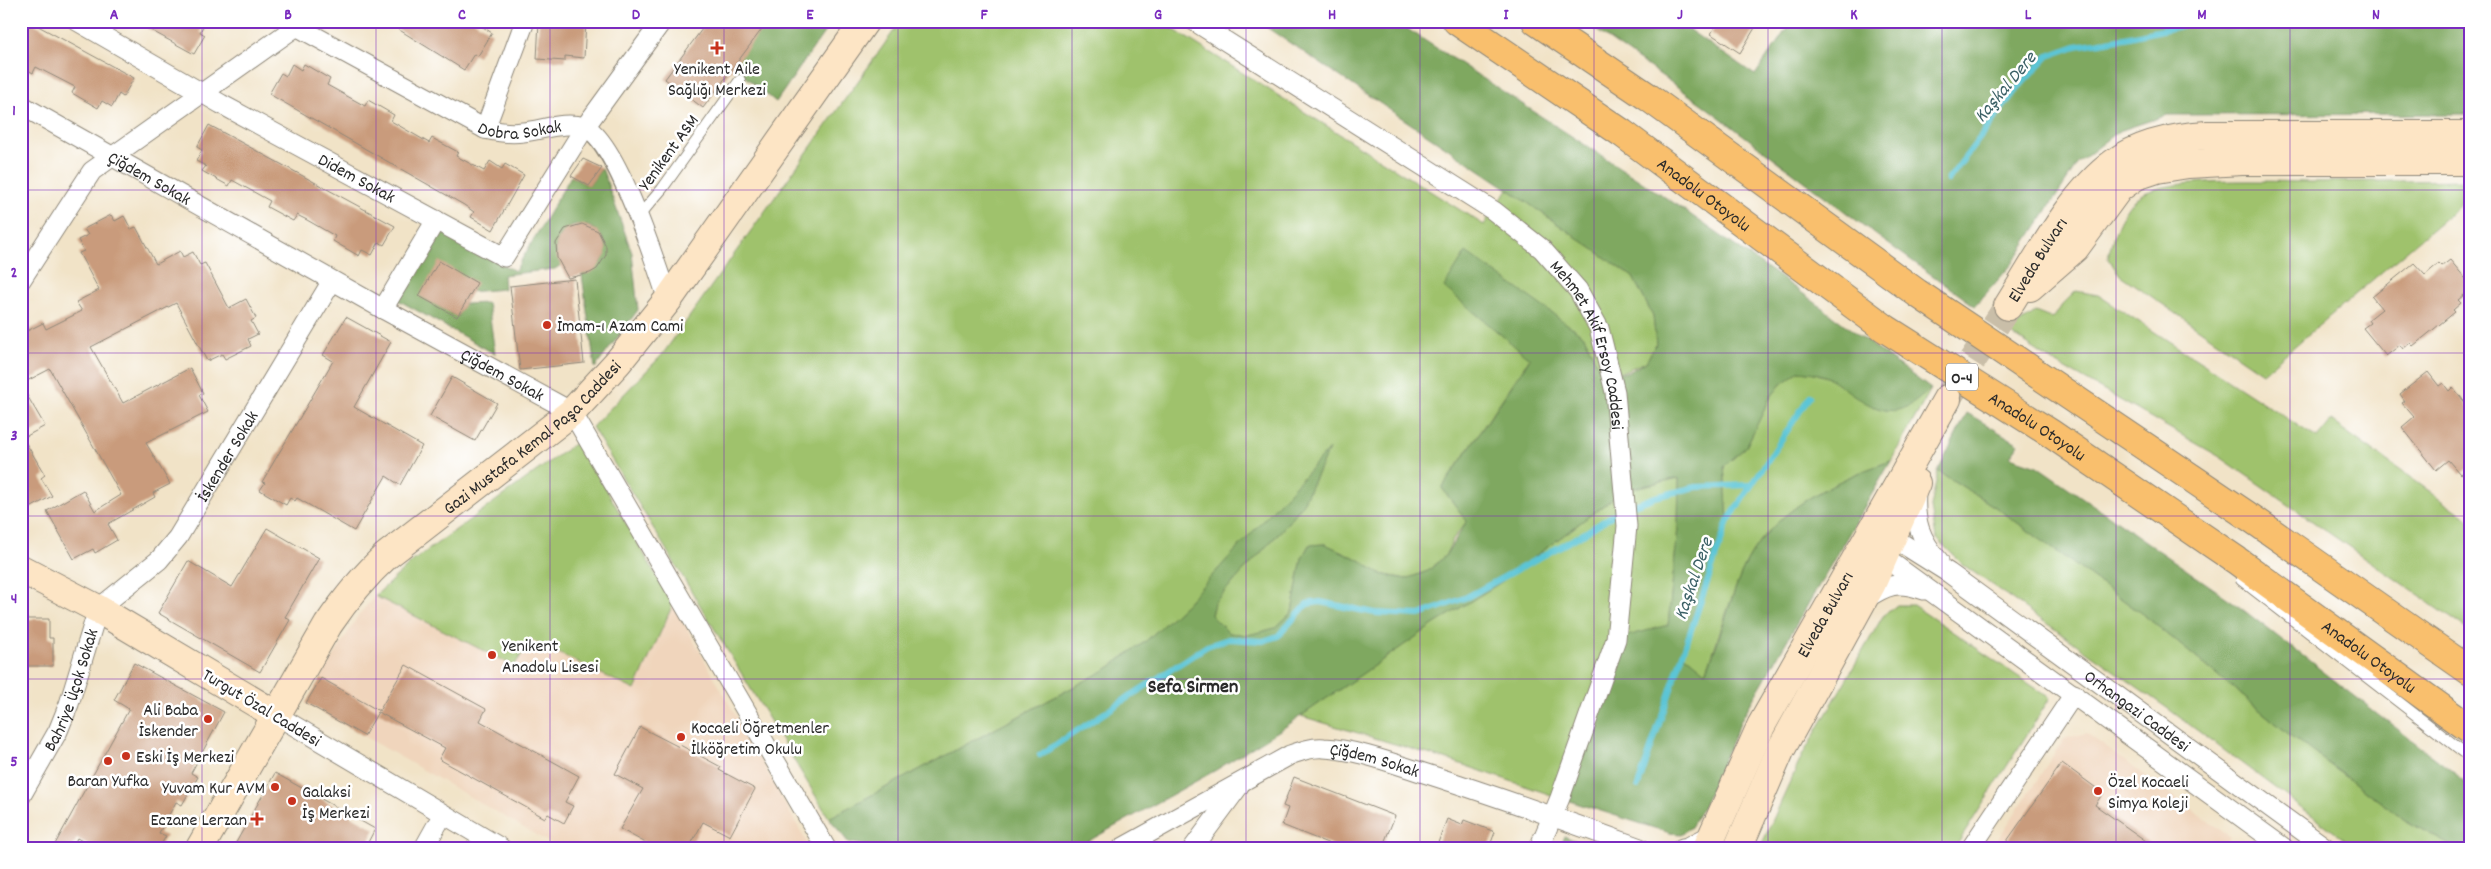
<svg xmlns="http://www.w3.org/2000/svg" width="2491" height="869" font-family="Dekko,sans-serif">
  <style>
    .built { fill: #f0d5bc }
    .green { fill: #9fc26c; stroke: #65764c }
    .forest { fill: #7fa860; stroke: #556a46 }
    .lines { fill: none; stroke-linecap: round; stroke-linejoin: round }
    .stream { stroke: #5bc5d6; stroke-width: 6 }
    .building { fill: #c99b7c }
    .secondary-tunnel { stroke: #c9bea8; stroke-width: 28; stroke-dasharray: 28 14; stroke-linecap: butt }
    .lane-casing { stroke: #8e8779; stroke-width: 12 }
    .street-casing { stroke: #8e8779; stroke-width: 21 }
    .secondary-casing { stroke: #8e8779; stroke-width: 30 }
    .highway-casing { stroke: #8e8779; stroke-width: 30 }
    .lane { stroke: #fff; stroke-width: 10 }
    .street { stroke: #fff; stroke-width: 19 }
    .secondary { stroke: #fde5c5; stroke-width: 28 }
    .highway { stroke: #f9bf6d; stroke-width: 28 }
    .grid { fill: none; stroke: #7b2cbf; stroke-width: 1; stroke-opacity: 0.55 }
    .poi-dot { fill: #c8321e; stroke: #fff; stroke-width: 2 }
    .labels { text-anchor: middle; stroke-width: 5; stroke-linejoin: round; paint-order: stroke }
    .shield { fill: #fff; stroke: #6b6b6b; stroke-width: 1 }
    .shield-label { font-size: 16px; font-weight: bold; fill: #2b2b2b }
    .poi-label { font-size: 18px; fill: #2b2b2b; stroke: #fff; text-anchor: start }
    .street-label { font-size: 18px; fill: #2b2b2b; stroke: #fff }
    .water-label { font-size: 19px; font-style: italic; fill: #3c6167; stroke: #fff }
    .quarter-label { font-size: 20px; font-weight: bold; fill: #2b2b2b; stroke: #fff }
    .neatline { fill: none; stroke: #7b2cbf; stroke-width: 2 }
    .grid-label { font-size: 16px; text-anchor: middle; font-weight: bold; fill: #7b2cbf }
  </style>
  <rect width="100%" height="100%" fill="#fff"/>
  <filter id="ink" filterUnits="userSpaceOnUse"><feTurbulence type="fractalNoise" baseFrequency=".02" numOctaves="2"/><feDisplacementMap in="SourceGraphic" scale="10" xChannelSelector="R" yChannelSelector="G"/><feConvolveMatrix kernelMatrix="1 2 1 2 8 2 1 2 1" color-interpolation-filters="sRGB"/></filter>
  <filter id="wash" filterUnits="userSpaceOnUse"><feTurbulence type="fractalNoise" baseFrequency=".0096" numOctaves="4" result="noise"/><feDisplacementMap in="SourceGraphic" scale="20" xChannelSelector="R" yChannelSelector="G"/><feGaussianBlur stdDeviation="1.12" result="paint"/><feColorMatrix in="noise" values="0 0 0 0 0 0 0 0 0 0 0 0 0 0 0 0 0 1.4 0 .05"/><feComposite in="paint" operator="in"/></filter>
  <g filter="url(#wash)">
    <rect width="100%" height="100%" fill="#f1e3c7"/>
    <path class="built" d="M 578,441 L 673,604 L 810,848 L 559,848 L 364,736 L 378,712 L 321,678 L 358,616 L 381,589 L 413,561 Z
      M 2086,733 L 2230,837 L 2222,848 L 1992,848 L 2064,739 Z"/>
    <path class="green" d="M 901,21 L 1160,21 L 1484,225 L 1508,189 L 1633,277 L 1653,316 L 1656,344 L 1646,362 L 1604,379 L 1444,287 L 1530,358 L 1442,488 L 1467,521 L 1453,539 L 1445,556 L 1428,571 L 1406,579 L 1380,574 L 1360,560 L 1325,544 L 1309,545 L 1302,558 L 1292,612 L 1275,629 L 1248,635 L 1228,633 L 1211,615 L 1214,603 L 1278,534 L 1301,507 L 1328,451 L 1186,604 L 1146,641 L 1107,669 L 829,818 L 592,427 L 662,355 Z
      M 2470,180 L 2470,197 L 2263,373 L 2120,275 L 2108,259 C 2110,242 2122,210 2136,198 C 2165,175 2275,182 2313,182 C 2366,181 2418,181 2470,180 Z
      M 2076,291 L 2098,295 L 2317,438 L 2331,421 L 2470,520 L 2470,631 L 2220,457 L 2055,363 L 2009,332 L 2035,312 L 2053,319 L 2062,305 Z
      M 1799,371 L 1812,372 L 1908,406 L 1931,389 L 1891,461 C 1833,480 1767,513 1742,572 C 1728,605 1718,639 1706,673 L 1683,653 L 1728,521 L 1724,466 L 1746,447 L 1770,398 L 1781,384 Z
      M 578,441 L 673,604 L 635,690 L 531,640 L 514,666 L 375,596 L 413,561 Z
      M 1938,471 L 2000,510 L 2149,619 L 2295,739 L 2405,820 L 2455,848 L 2356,848 L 2167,708 L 1962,564 L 1936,538 L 1931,507 Z
      M 1679,478 L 1678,528 L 1668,626 L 1652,629 L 1560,798 L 1455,762 L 1301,716 L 1433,625 L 1501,582 L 1624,490 Z
      M 1897,605 L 1913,605 L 2050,698 L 1955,848 L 1760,848 L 1802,756 L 1883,616 Z"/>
    <path class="forest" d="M 751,21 L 832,21 L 776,102 L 733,67 Z
      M 1257,21 L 1395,21 L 1674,203 L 1805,295 L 1931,389 C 1924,394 1917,401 1909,406 C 1879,422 1853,392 1829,378 C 1819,373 1809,372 1799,371 L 1781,384 L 1770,398 L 1746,447 L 1724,466 L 1728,521 L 1683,653 L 1706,672 C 1720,640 1728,605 1742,572 C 1767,513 1833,480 1891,461 L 1741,720 L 1703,807 L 1691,827 L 1681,834 L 1670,833 L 1560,798 L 1616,639 L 1668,625 L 1678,528 L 1679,478 L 1624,490 L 1501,582 L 1433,625 L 1285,727 L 1216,770 L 1076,848 L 881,848 L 848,842 L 829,818 L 1107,669 L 1146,641 L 1186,604 L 1329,449 L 1301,507 L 1278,534 L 1214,603 L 1211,615 L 1229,633 L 1248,635 L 1275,628 L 1292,612 L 1302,558 L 1309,545 L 1325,544 L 1360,560 L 1380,574 L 1406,579 L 1428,571 L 1445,556 L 1467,521 L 1442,488 L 1530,359 L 1444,287 L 1466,252 L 1584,336 L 1604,379 L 1632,370 L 1646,362 L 1656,344 L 1653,316 L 1633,277 L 1508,189 Z
      M 1583,21 L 1676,21 L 1755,75 L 1792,21 L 2470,21 L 2470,114 L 2167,115 L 2119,131 L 2078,163 L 2012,264 L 1975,306 L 1876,235 L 1702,104 Z
      M 602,168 L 632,253 L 638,310 L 595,368 L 582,275 C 597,269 605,264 606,246 C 600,230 590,223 573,225 C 556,234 551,249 561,265 L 555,269 L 503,275 L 504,289 L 420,296 L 457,317 L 464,304 L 488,303 L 495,354 L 398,300 L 438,231 L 515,271 L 571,176 L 589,186 Z
      M 1967,413 L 2019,444 L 2010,457 L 2037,466 L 2233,602 L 2470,785 L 2470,848 L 2455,848 L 2405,820 L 2295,739 L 2149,619 L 2000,510 L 1938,471 Z
      M 1564,836 L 1591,847 L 1594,848 L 1559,848 Z"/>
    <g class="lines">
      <path class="stream" d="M 1948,180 L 2016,90 L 2048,56 L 2076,46 L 2125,38 L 2181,26 L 2189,21
        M 1040,755 L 1207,646 L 1228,639 L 1263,641 L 1278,636 L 1307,604 L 1320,602 L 1375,613 L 1420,615 L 1467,597 L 1583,534 L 1621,510 L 1655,497 L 1696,487 L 1750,485
        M 1638,786 L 1728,521 L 1810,396"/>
    </g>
    <g id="blocks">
      <path class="building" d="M 21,21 L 29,21 L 134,78 L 123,97 L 119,94 L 112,107 L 102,101 L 98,108 L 72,93 L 75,87 L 36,67 L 33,73 L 21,66 Z
        M 134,21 L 206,21 L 200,32 L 205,35 L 194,54 Z
        M 385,21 L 474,21 L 492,33 L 478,56 L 474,54 L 464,70 Z
        M 539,21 L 586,21 L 584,58 L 565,56 L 565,61 L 537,59 Z
        M 708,21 L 751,21 L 762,29 L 703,108 L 665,79 Z
        M 1718,21 L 1759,21 L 1740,53 L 1711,34 Z
        M 292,64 L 301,70 L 304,64 L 330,79 L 327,85 L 365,106 L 368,100 L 394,115 L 391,121 L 429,143 L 432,138 L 458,152 L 456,156 L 484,171 L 490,161 L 502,169 L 505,164 L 524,175 L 493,230 L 471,217 L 474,212 L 464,205 L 269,94 L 281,73 L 286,76 Z
        M 209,125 L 395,226 L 384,245 L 379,242 L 372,255 L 362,250 L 359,256 L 333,241 L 335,236 L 307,220 L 297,215 L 293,221 L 267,207 L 270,201 L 232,180 L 229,186 L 202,171 L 206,166 L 196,161 L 202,150 L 197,147 Z
        M 583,159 L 602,168 L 589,186 L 571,176 Z
        M 111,215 L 115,221 L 124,216 L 131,229 L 136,227 L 156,264 L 180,251 L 183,257 L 193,252 L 200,265 L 205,263 L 229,308 L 246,299 L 256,318 L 251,321 L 258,334 L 248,339 L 251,346 L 225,359 L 222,354 L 207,361 L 176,303 L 91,347 L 123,403 L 190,368 L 203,393 L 199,395 L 208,412 L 146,443 L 170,484 L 153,493 L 155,497 L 108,524 L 117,540 L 95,553 L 93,549 L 74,559 L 47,511 L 83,490 L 95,511 L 121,495 L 50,369 L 21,384 L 21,334 L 43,323 L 46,329 L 82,311 L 76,302 L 99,290 L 79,253 L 84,251 L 78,240 L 88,235 L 84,229 Z
        M 582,224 L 598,231 L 606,246 L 606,255 L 597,269 L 590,273 L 568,278 L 557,258 L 556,243 L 565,229 Z
        M 2450,260 L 2470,284 L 2470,290 L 2458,300 L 2461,303 L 2453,310 L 2455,312 L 2413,346 L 2410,343 L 2403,349 L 2400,345 L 2386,356 L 2363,328 L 2370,323 L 2368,320 L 2382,309 L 2372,297 L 2414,263 L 2425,275 L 2439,263 L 2442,266 Z
        M 439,261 L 477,283 L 457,317 L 419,296 Z
        M 575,279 L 584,363 L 520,370 L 510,286 Z
        M 346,317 L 391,342 L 354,407 L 422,446 L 400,485 L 386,476 L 354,531 L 297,498 L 295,501 L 290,498 L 286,505 L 260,490 L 265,483 L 262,482 L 333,361 L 323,355 Z
        M 2428,372 L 2439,386 L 2443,383 L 2449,391 L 2453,387 L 2470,409 L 2470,467 L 2460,474 L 2448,460 L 2436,470 L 2402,427 L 2414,417 L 2402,403 L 2405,401 L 2400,394 Z
        M 452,377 L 497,403 L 475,441 L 430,416 Z
        M 21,385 L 45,426 L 23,438 L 45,475 L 41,478 L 52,496 L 21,513 Z
        M 267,528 L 319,558 L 285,617 L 290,620 L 260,672 L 158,613 L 188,561 L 232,587 Z
        M 21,619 L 49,619 L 49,638 L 53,638 L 53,666 L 21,666 Z
        M 134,663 L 224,712 L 191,773 L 198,777 L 182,805 L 176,802 L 159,833 L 166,836 L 159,848 L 94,848 L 77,838 L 72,848 L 53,848 L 129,709 L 114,700 Z
        M 406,665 L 486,709 L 480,721 L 579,776 L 565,802 L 573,806 L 564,823 L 548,814 L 545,818 L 439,759 L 445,748 L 378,712 L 364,736 L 306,703 L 321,678 L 379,711 Z
        M 640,727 L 679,747 L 680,745 L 721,767 L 719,770 L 755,789 L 730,836 L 703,822 L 689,848 L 655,848 L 620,829 L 643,789 L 615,774 Z
        M 2062,763 L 2103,793 L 2095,805 L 2156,848 L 2002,848 Z
        M 275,773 L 375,829 L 365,848 L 233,848 Z
        M 1294,777 L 1395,816 L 1382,848 L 1340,848 L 1282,825 L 1288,808 L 1283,806 Z
        M 1447,819 L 1462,825 L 1464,820 L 1495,832 L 1489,848 L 1436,848 Z"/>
    </g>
  </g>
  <g filter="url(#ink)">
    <use href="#blocks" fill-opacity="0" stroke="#8e8779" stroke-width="1"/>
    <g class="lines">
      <path class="secondary-tunnel" d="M 1949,396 L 2008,306"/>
      <g class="lane-casing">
        <path id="lane" d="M 638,217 L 662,189 L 740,80
          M 2241,580 L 2470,757"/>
      </g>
      <g class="street-casing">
        <g id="street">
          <path id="s1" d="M 77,21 L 221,104 L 504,257 L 585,127 L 662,21"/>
          <path id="s2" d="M 287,21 L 485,129 C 498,132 510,134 523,132 C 543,130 564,121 584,127 C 615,136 657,267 668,300"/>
          <path id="s3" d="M 1194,21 L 1494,211 L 1542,249 L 1578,290 L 1599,328 L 1615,392 L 1627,526 L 1616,639 L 1560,798 L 1539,848"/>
          <path id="s4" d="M 21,105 L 383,309 L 572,412 L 826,848"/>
          <path d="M 485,129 L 525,21"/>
          <path d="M 21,280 L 92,171 L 304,21"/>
          <path d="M 383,309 L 436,220"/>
          <path d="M 1916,493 C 1914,521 1920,539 1939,561"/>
          <path id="s5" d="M 1884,532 L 1949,573 L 2326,848"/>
          <path d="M 1874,550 L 2284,848"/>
          <path d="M 1864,600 C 1888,584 1897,581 1924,590"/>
          <path d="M 276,715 L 501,848"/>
          <path id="s6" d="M 21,796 L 58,731 L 69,704 L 98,609 L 159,560 L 178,537 L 332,281"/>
          <path d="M 424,848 L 443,814"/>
          <path id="s7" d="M 1122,848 L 1290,755 C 1301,751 1312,747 1324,748 C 1359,750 1394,764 1427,774 C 1499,797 1569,822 1640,848"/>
          <path d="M 1193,848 L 1239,786"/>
          <path d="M 1682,848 L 1688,847 L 1713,834"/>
          <path d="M 1971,848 L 2074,694"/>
        </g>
      </g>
      <g class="secondary-casing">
        <g id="secondary">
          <path d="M 2030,287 L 2075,248 L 2119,188 L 2136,176 L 2157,169 L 2188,164 L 2242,161 L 2470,161"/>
          <path id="s8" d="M 2008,306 C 2036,262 2072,193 2114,163 C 2141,143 2175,137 2207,135 L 2470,135"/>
          <path d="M 21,569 L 98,609 L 276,715"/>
          <path id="s9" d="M 200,848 L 328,625 C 345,600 363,577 386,556 L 572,412 L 618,362 L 668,300 L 865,21"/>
          <path id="s10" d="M 1707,848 L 1761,726 L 1947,399"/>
          <path d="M 1738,848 L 1780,751 L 1871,585 L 1916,483"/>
        </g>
      </g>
      <g class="highway-casing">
        <g id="highway">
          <path id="s11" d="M 1457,21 L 1622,133 L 1886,329 L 2050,433 L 2236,560 L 2470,729"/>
          <path d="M 1536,21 L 1648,97 L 1917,293 L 2254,520 L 2470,671"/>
        </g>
      </g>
      <use href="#lane" class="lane"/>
      <use href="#street" class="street"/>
      <use href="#secondary" class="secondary"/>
      <use href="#highway" class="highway"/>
    </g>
  </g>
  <path class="grid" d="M 202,21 L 202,848M 376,21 L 376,848M 550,21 L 550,848M 724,21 L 724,848M 898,21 L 898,848M 1072,21 L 1072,848M 1246,21 L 1246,848M 1420,21 L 1420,848M 1594,21 L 1594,848M 1768,21 L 1768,848M 1942,21 L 1942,848M 2116,21 L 2116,848M 2290,21 L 2290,848M 21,190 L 2470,190M 21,353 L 2470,353M 21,516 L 2470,516M 21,679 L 2470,679"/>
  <g class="poi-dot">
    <path d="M714.5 40.5h5v5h5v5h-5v5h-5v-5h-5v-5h5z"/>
    <circle cx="547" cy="325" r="5"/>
    <circle cx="492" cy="655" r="5"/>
    <circle cx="208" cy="719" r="5"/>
    <circle cx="681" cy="737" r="5"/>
    <circle cx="126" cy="756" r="5"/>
    <circle cx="108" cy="761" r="5"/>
    <circle cx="275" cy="787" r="5"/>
    <circle cx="2098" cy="791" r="5"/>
    <circle cx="292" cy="801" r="5"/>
    <path d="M254.5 811.5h5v5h5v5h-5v5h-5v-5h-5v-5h5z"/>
  </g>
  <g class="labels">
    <rect class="shield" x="1946" y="363.5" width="32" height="27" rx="4"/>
    <g class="shield-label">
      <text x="1962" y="383">O-4</text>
    </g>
    <g class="poi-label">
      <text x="717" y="74" text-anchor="middle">Yenikent Aile<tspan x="717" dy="21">Sağlığı Merkezi</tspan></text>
      <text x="557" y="331">İmam-ı Azam Cami</text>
      <text x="502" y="651">Yenikent<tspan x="502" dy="21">Anadolu Lisesi</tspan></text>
      <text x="198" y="715" text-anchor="end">Ali Baba<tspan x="198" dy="21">İskender</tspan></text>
      <text x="691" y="733">Kocaeli Öğretmenler<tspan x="691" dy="21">İlköğretim Okulu</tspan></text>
      <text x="136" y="762">Eski İş Merkezi</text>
      <text x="108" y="786" text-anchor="middle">Baran Yufka</text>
      <text x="2108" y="787">Özel Kocaeli<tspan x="2108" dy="21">Simya Koleji</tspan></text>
      <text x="265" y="793" text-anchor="end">Yuvam Kur AVM</text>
      <text x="302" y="797">Galaksi<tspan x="302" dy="21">İş Merkezi</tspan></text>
      <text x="247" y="825" text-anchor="end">Eczane Lerzan</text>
    </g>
    <g class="street-label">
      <text dy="6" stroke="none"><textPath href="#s2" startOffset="261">Dobra Sokak</textPath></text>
      <text transform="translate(668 152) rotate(-54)" y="6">Yenikent ASM</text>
      <text dy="6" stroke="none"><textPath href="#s1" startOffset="321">Didem Sokak</textPath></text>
      <text dy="6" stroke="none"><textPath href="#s4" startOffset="148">Çiğdem Sokak</textPath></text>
      <text dy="6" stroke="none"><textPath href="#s11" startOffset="302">Anadolu Otoyolu</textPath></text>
      <text dy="6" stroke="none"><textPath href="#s8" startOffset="55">Elveda Bulvarı</textPath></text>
      <text dy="6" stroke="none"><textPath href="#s3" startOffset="526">Mehmet Akif Ersoy Caddesi</textPath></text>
      <text dy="6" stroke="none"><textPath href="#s4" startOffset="552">Çiğdem Sokak</textPath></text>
      <text dy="6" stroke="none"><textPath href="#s11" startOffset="708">Anadolu Otoyolu</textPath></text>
      <text dy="6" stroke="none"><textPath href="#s9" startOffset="536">Gazi Mustafa Kemal Paşa Caddesi</textPath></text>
      <text dy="6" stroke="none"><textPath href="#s6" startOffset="406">İskender Sokak</textPath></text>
      <text dy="6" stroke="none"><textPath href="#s10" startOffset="262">Elveda Bulvarı</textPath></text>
      <text dy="6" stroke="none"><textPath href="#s11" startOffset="1112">Anadolu Otoyolu</textPath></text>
      <text dy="6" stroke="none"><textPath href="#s6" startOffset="118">Bahriye Üçok Sokak</textPath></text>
      <text transform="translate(262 707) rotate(31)" y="6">Turgut Özal Caddesi</text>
      <text dy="6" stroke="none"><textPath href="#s5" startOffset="310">Orhangazi Caddesi</textPath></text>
      <text dy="6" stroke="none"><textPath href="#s7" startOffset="279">Çiğdem Sokak</textPath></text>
    </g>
    <g class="water-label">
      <text transform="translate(2004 86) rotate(-50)" y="7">Kaşkal Dere</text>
      <text transform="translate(1692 578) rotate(-71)" y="7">Kaşkal Dere</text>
    </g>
    <g class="quarter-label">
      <text x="1193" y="692">Sefa Sirmen</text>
    </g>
  </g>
  <rect width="2491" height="869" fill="none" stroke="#fff" stroke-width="55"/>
  <rect x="28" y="28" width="2436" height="814" class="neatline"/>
  <g class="grid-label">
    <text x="114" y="19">A</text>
    <text x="288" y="19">B</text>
    <text x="462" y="19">C</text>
    <text x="636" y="19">D</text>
    <text x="810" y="19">E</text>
    <text x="984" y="19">F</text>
    <text x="1158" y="19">G</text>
    <text x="1332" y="19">H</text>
    <text x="1506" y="19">I</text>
    <text x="1680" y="19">J</text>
    <text x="1854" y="19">K</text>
    <text x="2028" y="19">L</text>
    <text x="2202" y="19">M</text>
    <text x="2376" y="19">N</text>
    <text x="14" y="115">1</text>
    <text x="14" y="277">2</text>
    <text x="14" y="440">3</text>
    <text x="14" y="603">4</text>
    <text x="14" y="766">5</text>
  </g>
</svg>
